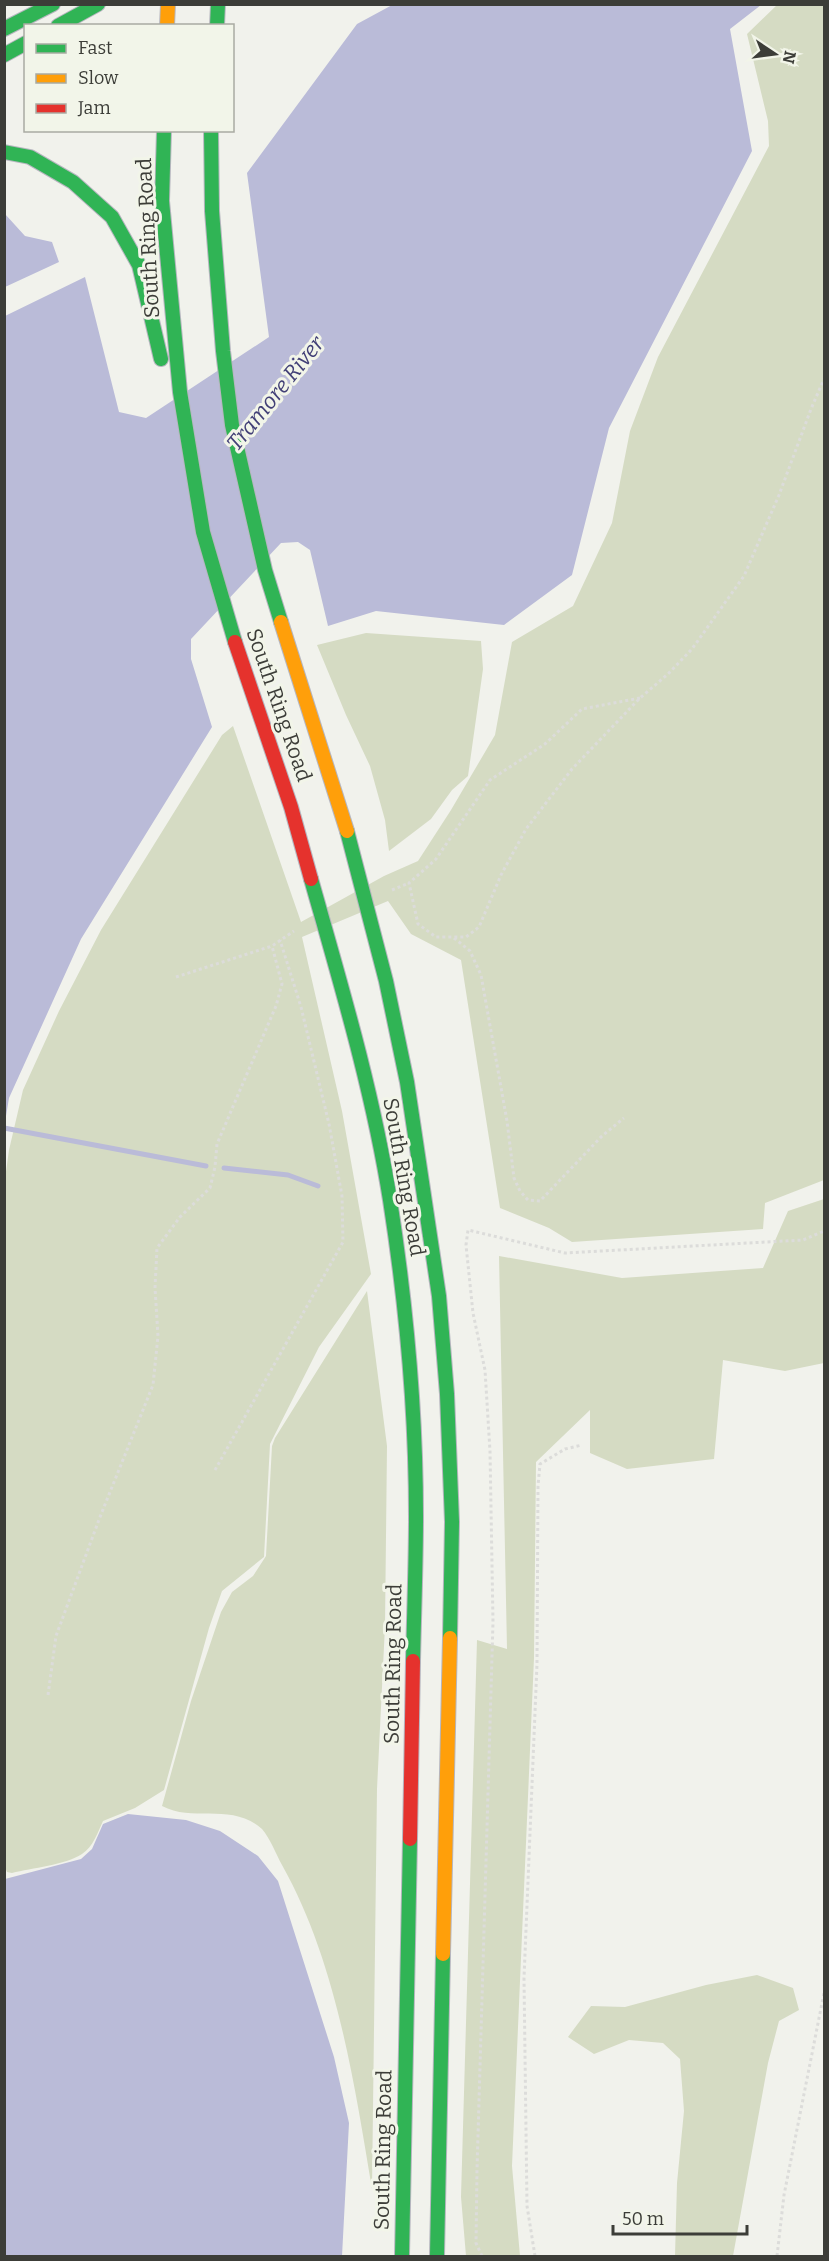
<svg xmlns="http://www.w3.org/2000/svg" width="829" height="2261" font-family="Bitter,serif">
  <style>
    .green { fill: #d5dbc3 }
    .water { fill: #babbd8 }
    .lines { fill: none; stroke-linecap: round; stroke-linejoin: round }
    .stream { stroke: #babbd8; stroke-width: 5 }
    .fast-casing { stroke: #b6b6bf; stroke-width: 16 }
    .slow-casing { stroke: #b6b6bf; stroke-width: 16 }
    .jam-casing { stroke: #b6b6bf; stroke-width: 16 }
    .path { stroke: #dcdcda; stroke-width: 3; stroke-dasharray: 3 3; stroke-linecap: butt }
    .fast { stroke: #30b455; stroke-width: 14 }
    .slow { stroke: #ff9f0a; stroke-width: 14 }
    .jam { stroke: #e5322d; stroke-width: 14 }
    .labels { text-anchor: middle; stroke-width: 6; stroke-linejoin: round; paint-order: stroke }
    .street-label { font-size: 21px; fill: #3c3d38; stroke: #f2f5e9 }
    .water-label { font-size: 22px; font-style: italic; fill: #424077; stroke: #f2f5e9 }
  </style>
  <rect width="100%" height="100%" fill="#f1f2ec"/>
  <path class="green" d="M 777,5 L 824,5 L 824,1180 L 765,1203 L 763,1229 L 572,1242 L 549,1228 L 500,1208 L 461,960 L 411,934 L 388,901 L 302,937 L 342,1111 L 371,1274 L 319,1347 L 270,1444 L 264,1557 L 222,1591 L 209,1628 L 164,1790 L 135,1808 L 103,1821 C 98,1832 93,1847 82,1854 C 65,1865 32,1868 12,1873 L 7,1872 L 5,1867 L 4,1186 L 9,1150 L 23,1090 L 59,1011 L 101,930 L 222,735 L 233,726 L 301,922 L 384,876 L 418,861 L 451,810 L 495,735 L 512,642 L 573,606 L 612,523 L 630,431 L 658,357 L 769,146 L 768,121 L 747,34 Z
    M 366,633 L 481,641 L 483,669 L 468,776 L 452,790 L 431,819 L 389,851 L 385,820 L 370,766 L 346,715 L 317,645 Z
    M 824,1199 L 824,1363 L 785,1371 L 723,1360 L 714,1459 L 627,1469 L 590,1453 L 590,1410 L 536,1462 L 534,1658 L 512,2166 L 520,2256 L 466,2256 L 461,2197 L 477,1640 L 507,1649 L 499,1256 L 622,1278 L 763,1268 L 788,1211 Z
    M 367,1291 L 387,1446 L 385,1626 L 377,1789 L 372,2189 C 354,2081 336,1961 282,1865 C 276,1854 270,1838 262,1829 C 232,1802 194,1823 162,1806 L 191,1701 L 221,1612 L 232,1592 L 253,1576 L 266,1556 L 272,1446 L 275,1438 Z
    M 757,1975 L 793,1988 L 799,2010 L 779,2021 L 768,2063 L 733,2256 L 675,2256 L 677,2183 L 684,2111 L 680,2059 L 663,2043 L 629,2040 L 594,2054 L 568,2037 L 591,2006 L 625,2007 L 706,1985 Z"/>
  <path class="water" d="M 394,4 L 761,5 L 730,29 L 752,151 L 609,428 L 572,575 L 504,625 L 376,611 L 328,626 L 310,550 L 298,542 L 281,543 L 191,639 L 191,659 L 212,727 L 81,939 L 9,1098 L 5,1122 L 5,316 L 85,277 L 119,412 L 146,418 L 269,337 L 247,173 L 357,24 Z
    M 5,214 L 25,236 L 52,242 L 59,262 L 5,287 Z
    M 128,1814 L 186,1820 L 220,1831 L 258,1856 L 278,1881 L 334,2057 L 349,2123 L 342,2256 L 5,2256 L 5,1879 L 81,1859 L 92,1849 L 103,1824 Z"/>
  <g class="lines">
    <path class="stream" d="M 4,1128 L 206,1166
      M 224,1168 L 288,1175 L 318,1186"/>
    <g class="fast-casing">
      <path id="fast" d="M 58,26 L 98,4
        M 217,26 L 218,4
        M 4,29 L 53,4
        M 4,55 L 26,43
        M 164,130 L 162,201 L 180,392 L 203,532 L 235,642
        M 211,130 L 212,211 L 223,351 L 232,425 L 265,570 L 281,622
        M 4,152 L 30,157 L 73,182 L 112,217 L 139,265 L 161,359
        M 347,831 L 386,981 L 407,1082 L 439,1296 L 447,1394 L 452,1522 L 450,1638
        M 311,879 C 341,985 373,1092 390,1200 C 406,1303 416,1412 416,1516 C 416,1564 414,1613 413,1661
        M 402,2256 L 410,1839
        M 437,2256 L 443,1954"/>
    </g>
    <g class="slow-casing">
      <path id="slow" d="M 167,26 L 168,4
        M 281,622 L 347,831
        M 443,1954 L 450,1638"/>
    </g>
    <g class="jam-casing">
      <path id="jam" d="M 235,642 L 291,807 L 311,879
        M 410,1839 L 413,1661"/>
    </g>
    <path class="path" d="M 640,698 L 582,709 L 545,744 L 490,780 L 436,859 L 409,883 L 418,924 L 436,937 L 466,937 L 479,927 L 501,875 L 526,829 L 572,769 L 640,698 L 668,674 L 692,649 L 744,576 L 779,495 L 811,409 L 824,379
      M 392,890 L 409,883
      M 454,938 L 470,951 L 481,975 L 507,1121 L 514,1178 L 520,1191 L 528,1200 L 540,1201 L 602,1136 L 624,1118
      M 176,977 L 272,946 L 294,931
      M 215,1470 L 343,1242 L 342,1196 L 329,1124 L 301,1007 L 280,940
      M 48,1695 L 56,1636 L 100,1517 L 153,1385 L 158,1336 L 155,1288 L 157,1248 L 180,1217 L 210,1188 L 215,1167 L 217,1144 L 276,1006 L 282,984 L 272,946
      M 482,2256 L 476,2243 L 477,2170 L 493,1622 L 490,1451 L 485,1370 L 473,1313 L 466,1245 L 468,1230 L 565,1253 L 803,1240 L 824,1231
      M 535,2256 L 527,2206 L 524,1978 L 537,1664 L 538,1486 L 540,1464 L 565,1449 L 582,1445
      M 777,2256 L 784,2195 L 824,1993"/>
    <use href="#fast" class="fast"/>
    <use href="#slow" class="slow"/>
    <use href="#jam" class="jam"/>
  </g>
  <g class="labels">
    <g class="street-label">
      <text transform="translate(148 238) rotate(-93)" y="7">South Ring Road</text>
      <text transform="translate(279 705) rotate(71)" y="7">South Ring Road</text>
      <text transform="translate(404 1177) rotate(80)" y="7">South Ring Road</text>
      <text transform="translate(393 1664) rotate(-89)" y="7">South Ring Road</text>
      <text transform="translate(383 2150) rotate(-89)" y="7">South Ring Road</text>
    </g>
    <g class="water-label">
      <text transform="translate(275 393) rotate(-51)" y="8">Tramore River</text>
    </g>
  </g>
  <rect width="829" height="2261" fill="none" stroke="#3c3d38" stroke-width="12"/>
  <rect x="24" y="24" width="210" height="108" fill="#f2f5e9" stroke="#a9aba2" stroke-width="1.5"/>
  <rect x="36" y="44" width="30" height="9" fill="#30b455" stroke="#a9aba2" stroke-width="1.5"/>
  <text x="78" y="54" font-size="18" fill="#3c3d38">Fast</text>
  <rect x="36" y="74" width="30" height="9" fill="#ff9f0a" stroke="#a9aba2" stroke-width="1.5"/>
  <text x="78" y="84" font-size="18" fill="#3c3d38">Slow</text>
  <rect x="36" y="104" width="30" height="9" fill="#e5322d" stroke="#a9aba2" stroke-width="1.5"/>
  <text x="78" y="114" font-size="18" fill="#3c3d38">Jam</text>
  <g transform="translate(775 54) rotate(103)" stroke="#f2f5e9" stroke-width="4.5" paint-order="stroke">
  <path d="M0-4.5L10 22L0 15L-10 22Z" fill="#3c3d38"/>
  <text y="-9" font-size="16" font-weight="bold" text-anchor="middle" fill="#3c3d38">N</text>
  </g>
  <path d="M613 2225v9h134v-9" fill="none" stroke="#3c3d38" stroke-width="3"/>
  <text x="622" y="2225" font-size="18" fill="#3c3d38" stroke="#f2f5e9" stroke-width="4.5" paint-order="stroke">50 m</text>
</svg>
